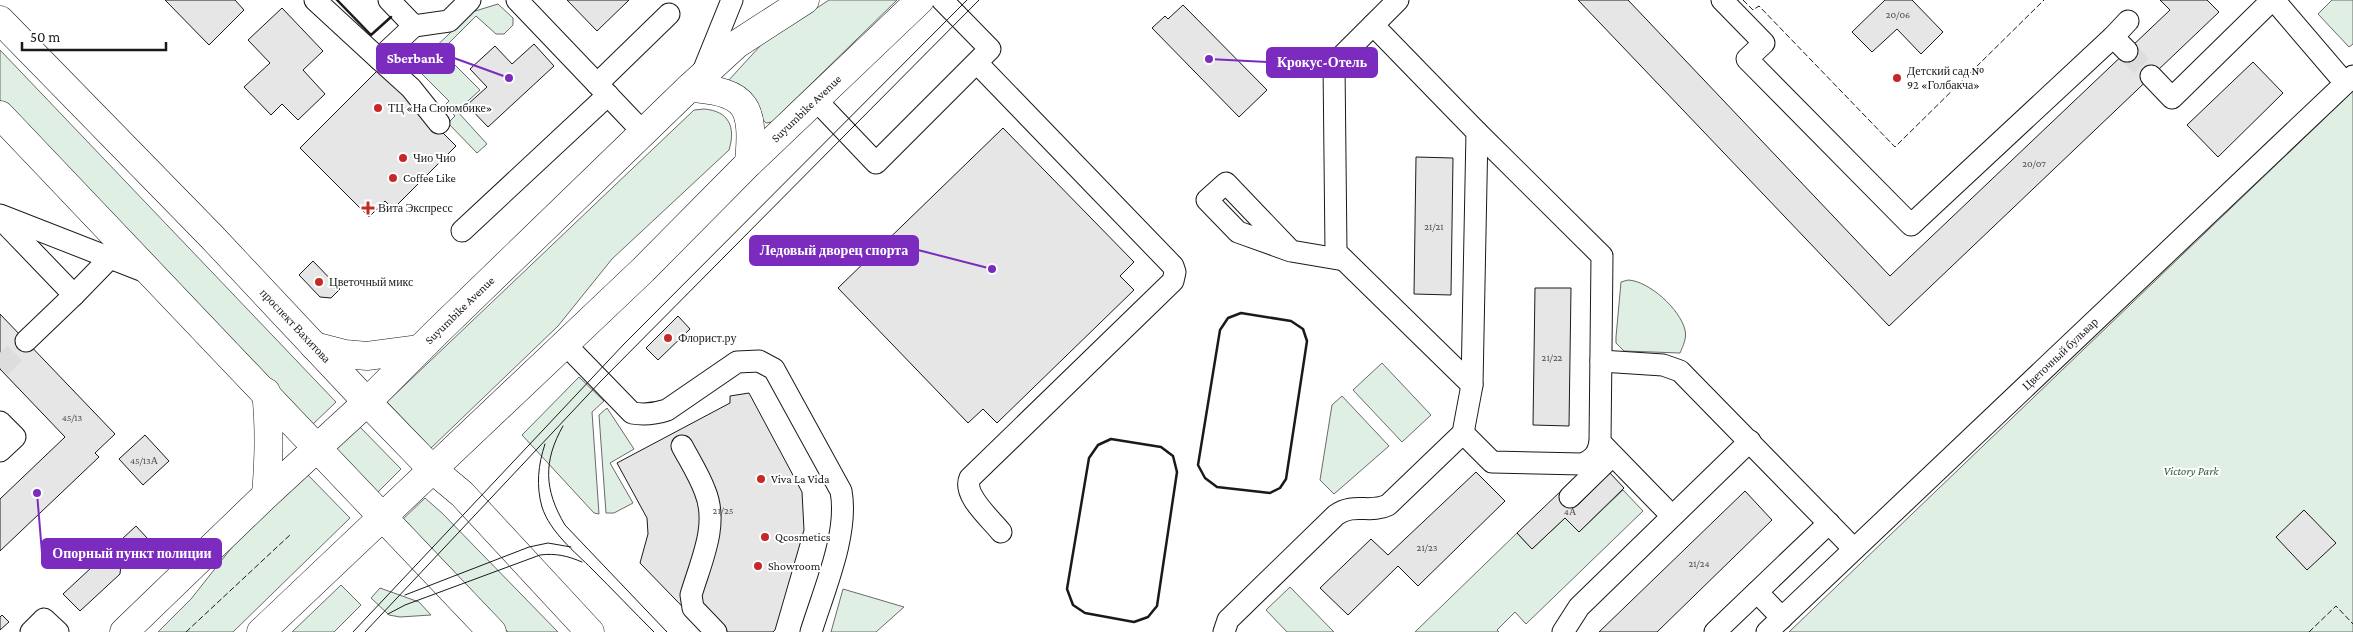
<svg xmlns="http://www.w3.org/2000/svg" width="2353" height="632" font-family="'Crimson Pro',serif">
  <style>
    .green { fill: #e0efe3; stroke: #6a6a6a }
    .building { fill: #e6e6e6; stroke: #1a1a1a }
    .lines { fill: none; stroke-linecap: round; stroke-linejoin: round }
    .minor-tunnel { stroke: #ddd; stroke-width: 21; stroke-dasharray: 21 11; stroke-linecap: butt }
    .minor-casing { stroke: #1a1a1a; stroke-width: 23 }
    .major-casing { stroke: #1a1a1a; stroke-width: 29 }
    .minor { stroke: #fff; stroke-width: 21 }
    .major { stroke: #fff; stroke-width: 28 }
    .tram { stroke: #1a1a1a; stroke-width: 1 }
    .fence { stroke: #1a1a1a; stroke-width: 1; stroke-dasharray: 6 2.5; stroke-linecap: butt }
    .wall { stroke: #1a1a1a; stroke-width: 2.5 }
    .poi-dot { fill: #c62828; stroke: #fff; stroke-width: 2 }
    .labels { text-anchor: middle; stroke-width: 4; stroke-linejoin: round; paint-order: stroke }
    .number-label { font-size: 10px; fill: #4d4d4d }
    .poi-label { font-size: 12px; fill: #1a1a1a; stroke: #fff; text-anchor: start }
    .street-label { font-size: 12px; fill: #1a1a1a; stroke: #fff }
    .park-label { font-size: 12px; font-style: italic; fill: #2b5a34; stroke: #fff }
    .leader { fill: none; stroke: #7b2cbf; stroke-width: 2 }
    .callout-dot { fill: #7b2cbf; stroke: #fff; stroke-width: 2 }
    .callout { fill: #7b2cbf; stroke: #7b2cbf; stroke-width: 2 }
    .callout-label { font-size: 14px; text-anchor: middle; font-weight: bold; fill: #fff }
  </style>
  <rect width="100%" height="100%" fill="#fff"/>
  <path class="green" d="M 829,0 L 897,0 L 772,122 L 766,123 L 728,81 L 761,45 Z
    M 2332,0 L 2353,0 L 2353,44 L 2349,47 L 2318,14 Z
    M 498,4 L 513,18 L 513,25 L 504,34 L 496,34 L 476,16 L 441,51 L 480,90 L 457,111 L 487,144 L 477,153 L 448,123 L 455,116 L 445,105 L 449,101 L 418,70 L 411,54 L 418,47 L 428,54 L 472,12 Z
    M 0,50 L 336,402 L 310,427 L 0,102 Z
    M 2353,91 L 2353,632 L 1789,632 Z
    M 704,109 C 729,111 736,127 729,150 L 612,259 L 558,326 L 431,448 L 387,402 L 694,110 Z
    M 1628,280 C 1649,281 1680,309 1685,330 C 1687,338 1683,346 1680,353 L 1624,351 L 1616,343 L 1616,337 L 1621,282 Z
    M 1382,363 L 1431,415 L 1402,442 L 1353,390 Z
    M 579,377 L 604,401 L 592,412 L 599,514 L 594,513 L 522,435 Z
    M 1342,396 L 1389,446 L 1334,494 L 1320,480 L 1332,405 Z
    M 607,408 L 634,449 L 610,463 L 633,503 L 614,513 L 606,513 L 599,415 Z
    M 358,425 L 401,469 L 376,494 L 332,450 Z
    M 307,474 L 350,518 L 233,632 L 158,632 L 191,599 L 244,532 Z
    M 1623,490 L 1643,511 L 1526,624 L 1515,612 L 1497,630 L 1499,632 L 1415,632 L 1517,533 L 1532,549 L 1565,518 L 1579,532 Z
    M 425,498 L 442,513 L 558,632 L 508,632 L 401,521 Z
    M 341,585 L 361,605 L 334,632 L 292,632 Z
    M 1290,587 L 1334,632 L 1287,632 L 1266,610 Z
    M 380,588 L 419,602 L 431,615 L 400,617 L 389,615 L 371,598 Z
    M 843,589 L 904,607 L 876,632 L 831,632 Z"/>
  <path class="building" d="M 165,0 L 235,0 L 244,10 L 209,45 Z
    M 567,0 L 629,0 L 597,31 Z
    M 1578,0 L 1628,0 L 1890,276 L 2170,10 L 2160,0 L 2207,0 L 2219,12 L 1889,326 Z
    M 1885,0 L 1912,0 L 1943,32 L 1921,54 L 1897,29 L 1872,52 L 1852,32 Z
    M 1183,5 L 1267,90 L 1239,117 L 1152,28 L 1165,16 L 1168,19 Z
    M 282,8 L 323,51 L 303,70 L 325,94 L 298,120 L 282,104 L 271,115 L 244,87 L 270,63 L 248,40 Z
    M 534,44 L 554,66 L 488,127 L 467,105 L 487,87 L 470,69 L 495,46 L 512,64 Z
    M 2253,62 L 2283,93 L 2218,157 L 2187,125 Z
    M 379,69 L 456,146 L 393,209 L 385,201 L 369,217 L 300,148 Z
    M 1003,128 L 1134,262 L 1120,276 L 1134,290 L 997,423 L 983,409 L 968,423 L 838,288 Z
    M 1416,157 L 1453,158 L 1451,295 L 1414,294 Z
    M 313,261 L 340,289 L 331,298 L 320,297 L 299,275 Z
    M 1535,288 L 1571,288 L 1569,426 L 1533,425 Z
    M 0,314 L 115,434 L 95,453 L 99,457 L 0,551 L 0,499 L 65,437 L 0,369 Z
    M 678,316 L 690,329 L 658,360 L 646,348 Z
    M 749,393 L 802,492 L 804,530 L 775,630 L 773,632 L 707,632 L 640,563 L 648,534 L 647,518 L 617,463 L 730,403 L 730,396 Z
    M 145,435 L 169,461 L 143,485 L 119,459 Z
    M 1476,472 L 1505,501 L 1418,586 L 1398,566 L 1348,615 L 1320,588 L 1371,539 L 1388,555 Z
    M 1610,473 L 1624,488 L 1579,532 L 1565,518 L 1532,549 L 1517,533 L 1563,489 L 1578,505 Z
    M 1745,491 L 1772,520 L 1657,632 L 1599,632 Z
    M 2304,510 L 2336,543 L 2307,570 L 2276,537 Z
    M 136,526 L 148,539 L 121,564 L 120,574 L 80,611 L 63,594 Z
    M 2,615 L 9,622 L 0,630 L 0,617 Z"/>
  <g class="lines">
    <path class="minor-tunnel" d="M 2127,51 L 2151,76
      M 0,368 L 26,341"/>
    <g class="minor-casing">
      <g id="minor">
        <path d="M 315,0 L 379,59 L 414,26"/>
        <path d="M 389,0 L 414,26 L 449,21 L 470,0"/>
        <path d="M 517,0 L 643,132"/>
        <path d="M 1398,0 L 1334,64 L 1336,252 L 1472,385"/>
        <path d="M 1722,0 L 1764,43 L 1747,59 L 1911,225 L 2113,37 L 2127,51"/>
        <path d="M 2274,0 L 2345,83"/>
        <path d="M 1373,25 L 1477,132 L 1602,256 L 1600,442 C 1598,454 1593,460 1582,464 L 1492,462 L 1463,433"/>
        <path d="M 2113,37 L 2128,21"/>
        <path d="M 379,59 L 411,88 L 439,123"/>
        <path d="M 977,63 L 1173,266 L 1175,272 L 1173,281 L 970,478 C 962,495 991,519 1001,532"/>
        <path d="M 702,74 L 732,0"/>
        <path d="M 2151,76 L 2172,98 L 2272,0"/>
        <path d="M 597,84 L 669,14"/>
        <path d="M 816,100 L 876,163 L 990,49 L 942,0"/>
        <path d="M 0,215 L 146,272"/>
        <path d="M 0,218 L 74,295 L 110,258"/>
        <path d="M 462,231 L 608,95"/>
        <path d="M 1291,251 L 1238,232 L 1207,200 L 1226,183 L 1291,251 L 1344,260"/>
        <path d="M 26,341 L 74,295"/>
        <path d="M 564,343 L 632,413 C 645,415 655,414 667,410 L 737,362 L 759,361 L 774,369 L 841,491 C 849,533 824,590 811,632"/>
        <path d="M 1601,361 L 1663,365 L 1680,371 L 1854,549"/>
        <path d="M 0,422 L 15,437 L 0,451"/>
        <path d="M 1600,442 L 1672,516"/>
        <path d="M 682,446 C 690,461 699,475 705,491 C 719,525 701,561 691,595 L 693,608 L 716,632"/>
        <path d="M 1570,497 L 1611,457"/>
        <path d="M 1757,592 L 1782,618"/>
        <path d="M 31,632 L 44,619 L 58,632"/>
        <path d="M 1224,632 L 1228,620 L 1336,515 C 1354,502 1370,514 1388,505 L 1463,433 L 1472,385 L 1477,132"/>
        <path d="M 1563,632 L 1579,607 L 1750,441"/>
        <path d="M 1715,632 L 1829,523"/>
        <path id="s1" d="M 1767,632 L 2353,76"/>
      </g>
    </g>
    <g class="major-casing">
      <g id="major">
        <path id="s2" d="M 0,20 L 212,237 L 367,402 L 432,469 L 462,494 L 590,632"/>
        <path d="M 689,88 C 749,91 754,108 749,163"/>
        <path d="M 0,115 L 492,632"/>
        <path d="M 314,346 L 345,354 L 367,356 L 420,349"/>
        <path d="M 266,392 C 270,427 269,460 266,495"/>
        <path id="s3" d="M 124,632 L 266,495 L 367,402 L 437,332 L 689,88 L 737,44 L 805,0"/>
        <path id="s4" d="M 261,632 L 643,270 L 749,163 L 920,0"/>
      </g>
    </g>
    <use href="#minor" class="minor"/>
    <use href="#major" class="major"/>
    <path class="tram" d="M 563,426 C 543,461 544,490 565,525 L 667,632
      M 545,444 C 538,465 536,486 542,507 C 550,532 575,552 592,569 C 613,590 633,611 654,632
      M 405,595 L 529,547 L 548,543 L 571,547
      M 388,614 L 405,605 L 540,555 C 556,553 568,556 582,562
      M 353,632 L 624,344 L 967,0
      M 365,632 L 601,381 L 979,0"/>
    <path class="fence" d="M 1743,0 L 1753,10 L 1759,6 L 1895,147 L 2044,0
      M 186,632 L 291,534
      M 2309,632 L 2336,606 L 2353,624"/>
    <path class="wall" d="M 337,0 L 371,35 L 391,17
      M 1241,313 L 1291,321 L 1303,329 L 1307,341 L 1286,479 L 1280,488 L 1270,493 L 1217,487 L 1205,478 L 1198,465 L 1220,330 L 1228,318 Z
      M 1111,439 L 1161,447 L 1173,456 L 1177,472 L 1157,606 L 1148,617 L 1134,622 L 1085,613 L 1073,605 L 1067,589 L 1089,458 L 1098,445 Z"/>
  </g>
  <g class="poi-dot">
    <circle cx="1897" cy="78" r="5"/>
    <circle cx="378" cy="108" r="5"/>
    <circle cx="403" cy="158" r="5"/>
    <circle cx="393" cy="178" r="5"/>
    <path d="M365.5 200.5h5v5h5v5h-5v5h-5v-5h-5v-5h5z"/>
    <circle cx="319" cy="282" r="5"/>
    <circle cx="668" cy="338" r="5"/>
    <circle cx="761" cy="479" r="5"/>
    <circle cx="765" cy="537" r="5"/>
    <circle cx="758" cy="566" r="5"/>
  </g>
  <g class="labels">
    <g class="number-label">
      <text x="1898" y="18">20/06</text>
      <text x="2034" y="167">20/07</text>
      <text x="1434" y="230">21/21</text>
      <text x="1552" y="361">21/22</text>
      <text x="72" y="421">45/13</text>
      <text x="144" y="464">45/13А</text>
      <text x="723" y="514">21/25</text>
      <text x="1570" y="515">4А</text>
      <text x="1427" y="551">21/23</text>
      <text x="1699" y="567">21/24</text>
    </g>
    <g class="poi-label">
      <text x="1907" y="75">Детский сад №<tspan x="1907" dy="14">92 «Голбакча»</tspan></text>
      <text x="388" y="112">ТЦ «На Сююмбике»</text>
      <text x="413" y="162">Чио Чио</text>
      <text x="403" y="182">Coffee Like</text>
      <text x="378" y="212">Вита Экспресс</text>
      <text x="329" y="286">Цветочный микс</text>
      <text x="678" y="342">Флорист.ру</text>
      <text x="771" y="483">Viva La Vida</text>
      <text x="775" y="541">Qcosmetics</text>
      <text x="768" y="570">Showroom</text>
    </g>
    <g class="street-label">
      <text dy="4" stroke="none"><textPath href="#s4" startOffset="756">Suyumbike Avenue</textPath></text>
      <text dy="4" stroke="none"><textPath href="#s3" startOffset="465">Suyumbike Avenue</textPath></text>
      <text dy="4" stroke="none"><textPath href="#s2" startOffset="425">проспект Вахитова</textPath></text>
      <text dy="4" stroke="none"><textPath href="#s1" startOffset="404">Цветочный бульвар</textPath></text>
    </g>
    <g class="park-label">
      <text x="2191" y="475">Victory Park</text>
    </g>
  </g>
  <path class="leader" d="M509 78L454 58M1209 59L1267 62M992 269L918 250M37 493L42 553"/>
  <g class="callout-dot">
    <circle cx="509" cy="78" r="5"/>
    <circle cx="1209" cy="59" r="5"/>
    <circle cx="992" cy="269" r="5"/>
    <circle cx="37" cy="493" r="5"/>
  </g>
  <g class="callout">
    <rect x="377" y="44" width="77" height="29" rx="5"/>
    <rect x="1267" y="48" width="110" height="29" rx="5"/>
    <rect x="750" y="236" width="168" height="29" rx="5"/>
    <rect x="42" y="539" width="179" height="29" rx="5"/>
  </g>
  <g class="callout-label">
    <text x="415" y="63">Sberbank</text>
    <text x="1322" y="67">Крокус-Отель</text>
    <text x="834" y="255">Ледовый дворец спорта</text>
    <text x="132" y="558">Опорный пункт полиции</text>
  </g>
  <path d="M22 42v8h144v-8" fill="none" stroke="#1a1a1a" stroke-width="2.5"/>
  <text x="30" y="42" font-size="15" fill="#1a1a1a" stroke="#ffffff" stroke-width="4" paint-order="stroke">50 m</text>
</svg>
